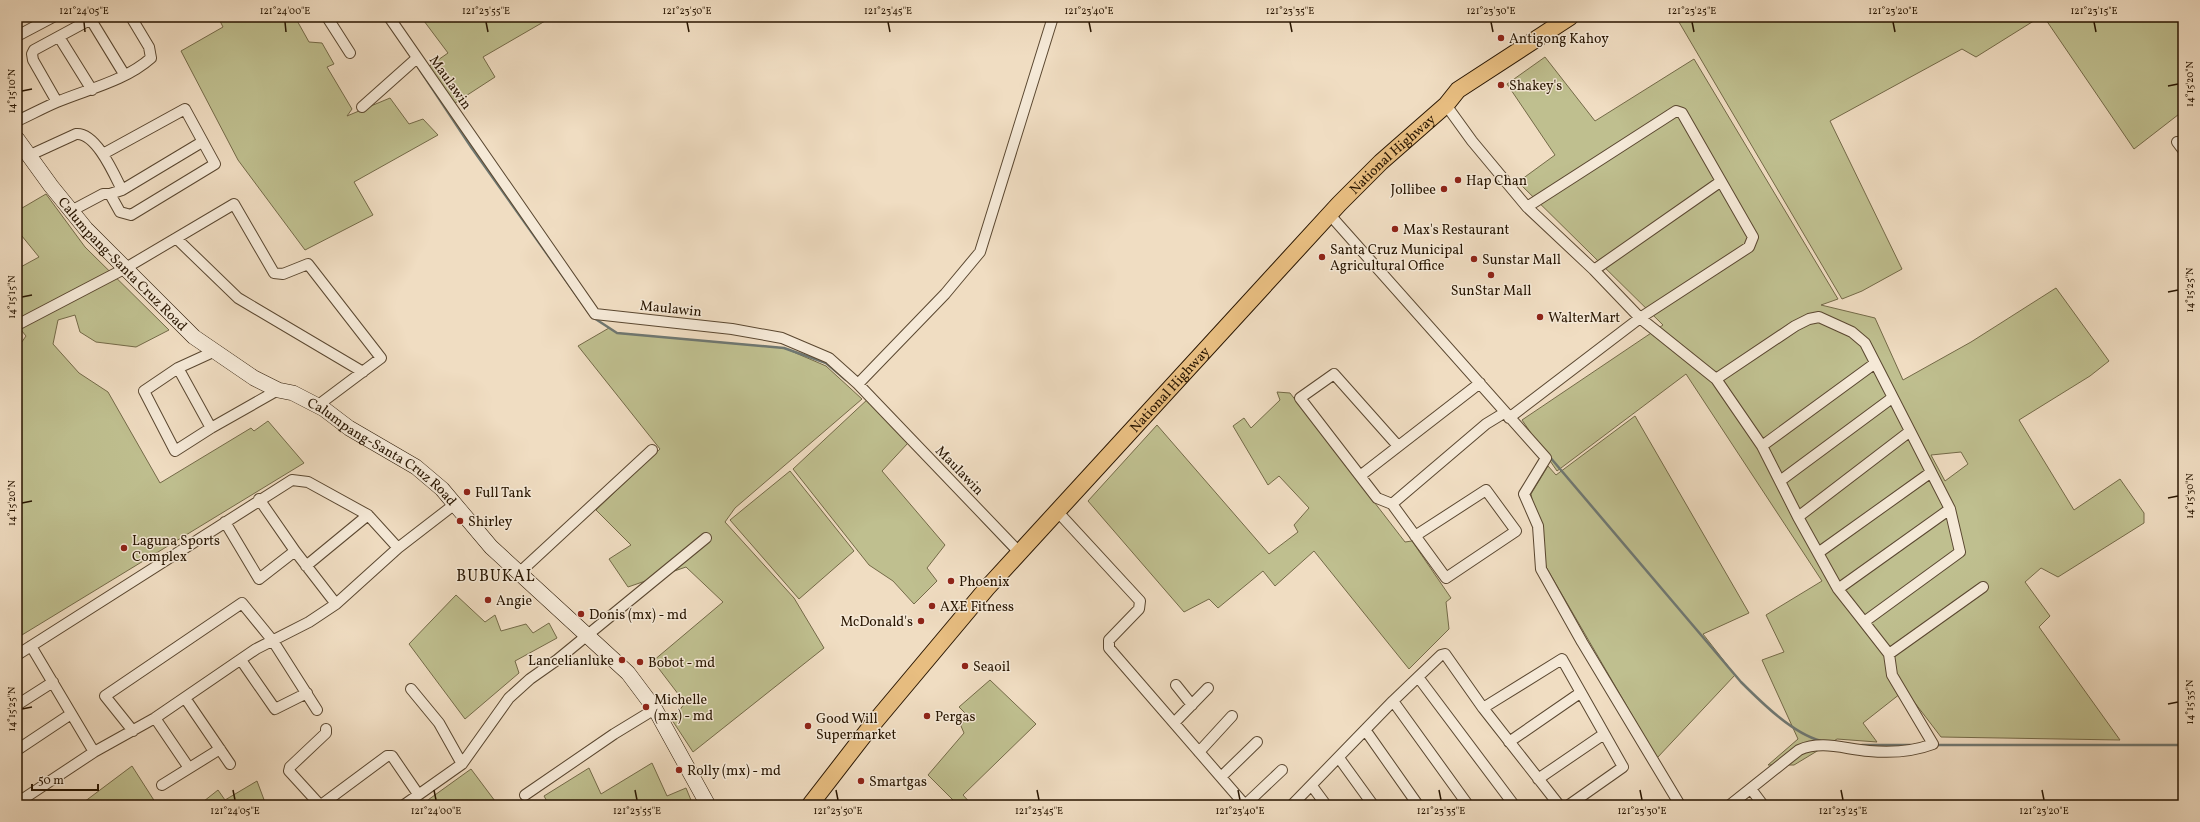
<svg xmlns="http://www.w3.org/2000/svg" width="2200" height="822" font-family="Vollkorn,serif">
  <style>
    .green { fill: #bfbf8f; stroke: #746a48; fill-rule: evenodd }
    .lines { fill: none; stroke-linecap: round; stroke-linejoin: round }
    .stream { stroke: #6f7771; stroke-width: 2.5 }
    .street-casing { stroke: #5a4730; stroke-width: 12 }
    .secondary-casing { stroke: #281500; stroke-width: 16 }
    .primary-casing { stroke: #281500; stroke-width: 18 }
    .street { stroke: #f5e9d7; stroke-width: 10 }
    .secondary { stroke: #f5e9d7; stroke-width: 15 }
    .primary { stroke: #e8be81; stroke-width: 16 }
    .ticks { fill: none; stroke: #281500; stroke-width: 1.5 }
    .poi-dot { fill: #8f2418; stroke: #f5e9d7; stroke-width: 1.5 }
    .labels { text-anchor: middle; stroke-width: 3; stroke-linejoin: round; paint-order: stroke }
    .poi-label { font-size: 14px; fill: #281500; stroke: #f5e9d7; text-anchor: start }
    .street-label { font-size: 14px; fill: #281500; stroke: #f5e9d7 }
    .quarter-label { font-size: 16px; letter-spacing: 1px; fill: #281500; stroke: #f5e9d7 }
    .neatline { fill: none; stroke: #281500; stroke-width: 1.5 }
    .ticks-label { font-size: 10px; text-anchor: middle; fill: #281500 }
  </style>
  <rect width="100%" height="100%" fill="#f0ddc2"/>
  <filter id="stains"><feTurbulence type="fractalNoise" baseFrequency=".005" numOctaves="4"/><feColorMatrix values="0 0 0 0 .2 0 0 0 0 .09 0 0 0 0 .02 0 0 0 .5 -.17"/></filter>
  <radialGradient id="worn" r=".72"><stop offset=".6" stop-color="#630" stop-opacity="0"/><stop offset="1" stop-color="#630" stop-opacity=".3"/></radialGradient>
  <path class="green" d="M 218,17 L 295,17 L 309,42 L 322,43 L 334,64 L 327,67 L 352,109 L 347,116 L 390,98 L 409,124 L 423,119 L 438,135 L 354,182 L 373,215 L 305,250 L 238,160 L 181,51 L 223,27 Z
    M 421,17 L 552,17 L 483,57 L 495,77 L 455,103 L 428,67 L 448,53 Z
    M 1676,17 L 2040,17 L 1976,57 L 1962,49 L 1830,121 L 1902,269 L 1862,291 L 1842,299 Z
    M 2044,17 L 2183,17 L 2183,111 L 2134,149 Z
    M 1545,57 L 1595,121 L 1694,59 L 1838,299 L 1821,305 L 1875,318 L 1903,380 L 1971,342 L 2056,288 L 2109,361 L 2090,376 L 2019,420 L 2074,510 L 2120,479 L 2144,513 L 2144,523 L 2058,577 L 2041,568 L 2025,582 L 2050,616 L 2039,627 L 2120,740 L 1941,737 L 1905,690 L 1863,723 L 1877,742 L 1837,739 L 1794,765 L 1768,765 L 1798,739 L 1762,660 L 1784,652 L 1766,615 L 1822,581 L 1686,374 L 1557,471 L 1522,420 L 1663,325 L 1518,182 L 1555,155 L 1507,84 ZM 1961,452 L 1968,464 L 1945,481 L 1931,455 Z
    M 46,194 L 85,247 L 169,330 L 136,347 L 96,342 L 80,332 L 75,315 L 58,320 L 53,344 L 79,373 L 108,392 L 160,483 L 251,428 L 254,431 L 268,421 L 304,463 L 17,638 L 17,349 L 26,336 L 17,325 L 17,269 L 39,257 L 17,230 L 17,211 Z
    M 609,328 L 617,333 L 784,348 L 826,366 L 862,399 L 735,508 L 725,522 L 794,598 L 824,648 L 693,752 L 672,720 L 685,703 L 653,661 L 723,602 L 686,567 L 628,587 L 609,559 L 631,545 L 596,510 L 660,449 L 578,346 Z
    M 1277,392 L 1290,393 L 1405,542 L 1412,541 L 1451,598 L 1446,602 L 1449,629 L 1409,669 L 1314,551 L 1275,586 L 1263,571 L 1218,608 L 1209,599 L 1184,612 L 1088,501 L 1157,425 L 1269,554 L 1298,532 L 1294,525 L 1309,508 L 1279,476 L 1268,485 L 1233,426 L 1244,418 L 1251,428 L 1280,400 Z
    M 869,398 L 908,443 L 882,471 L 945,545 L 927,568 L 937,581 L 914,604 L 893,581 L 869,565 L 793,469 Z
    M 1635,416 L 1749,613 L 1703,634 L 1735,675 L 1657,758 L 1546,567 L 1531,494 L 1548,466 L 1556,475 Z
    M 790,471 L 854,551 L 799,599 L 730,520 Z
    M 456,595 L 485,622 L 495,615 L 501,631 L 526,624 L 533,633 L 549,623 L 557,638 L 515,661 L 519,673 L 465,719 L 409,644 Z
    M 990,680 L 1036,724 L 963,795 L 972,805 L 958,805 L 928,775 L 964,733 L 961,726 L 967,715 L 959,707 Z
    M 652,763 L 667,796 L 686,788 L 693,805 L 549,805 L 544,796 L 589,768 L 601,794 Z
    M 132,766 L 157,805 L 80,805 Z
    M 471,769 L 498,805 L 420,805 L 421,805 Z
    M 257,781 L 266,805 L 199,805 L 218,790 L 225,800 Z"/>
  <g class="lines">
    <path class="stream" d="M 418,67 L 471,147 L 589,313
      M 594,318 L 617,333 L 784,348 L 826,363 L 846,380
      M 1549,456 L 1741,682 C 1761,702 1792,733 1821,741
      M 982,520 L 1013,553
      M 1862,745 L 1911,745
      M 1936,745 L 2183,745"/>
    <g class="street-casing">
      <path id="street" d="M 327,17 L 350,53
        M 389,17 L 595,314 L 732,329 L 782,338 L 829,358 L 858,384 L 1019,552
        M 91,20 L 124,74
        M 17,36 L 53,17
        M 59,37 L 92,90
        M 57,102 L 33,60 L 32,54 L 34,50 L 95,17
        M 1446,105 L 1472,141 L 1527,207 L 1594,270 L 1640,318 L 1716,379 L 1762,446 L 1798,517 L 1838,589 L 1864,622 L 1960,552 L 1950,509 L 1865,343 L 1852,332 L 1819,317 L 1809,319 L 1795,326 L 1716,379
        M 362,107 L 417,58
        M 17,121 C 30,115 43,108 57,102 C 88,89 125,81 151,58 L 149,47 L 131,17
        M 2177,142 L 2183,150
        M 103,154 L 185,109 L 215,164 L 131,215 L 120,212 L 110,194
        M 28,156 L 76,134 C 96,132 114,174 122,190
        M 71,211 L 103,194 L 110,194 L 122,190 L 202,142
        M 1330,215 L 1546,458 L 1524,494 L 1538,526 L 1541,569 L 1582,642 L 1680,805
        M 177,239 L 238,298 L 363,372
        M 1594,270 L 1720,182
        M 17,325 L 124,269 L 234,204 L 274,273 L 283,274 L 308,264 L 381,358 L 317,406
        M 213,352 L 178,368 L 144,391 L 175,451 L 211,428 L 278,390
        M 178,368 L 211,428
        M 858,384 L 945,294 L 980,252 L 1053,17
        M 1509,418 L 1640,318 L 1749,247 L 1753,237 L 1682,113 L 1676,111 L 1527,207
        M 1398,446 L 1334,374 L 1300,398 L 1377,498 L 1392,504 L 1446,578 L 1516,531 L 1486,490 L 1415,536
        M 1762,446 L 1874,364
        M 1360,476 L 1480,383
        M 1780,481 L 1892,398
        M 259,499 L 295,551 L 336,604
        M 1392,504 L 1486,424 L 1504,413
        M 1057,511 L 1140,601 L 1139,609 L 1109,640 L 1109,648 L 1245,805
        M 1798,517 L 1909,432
        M 225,522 L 259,579 L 295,551
        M 1818,553 L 1930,473
        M 306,566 L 368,515
        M 520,572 L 652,450
        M 1838,589 L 1950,509
        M 31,646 L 94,752
        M 1889,654 L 1983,587
        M 17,655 L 292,480 L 308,482 L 368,515 L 398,548
        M 241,660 L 275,709 L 307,693
        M 1418,677 L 1514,805
        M 1176,685 L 1192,705
        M 411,689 L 439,723 L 462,764
        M 185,698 L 230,764
        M 1393,701 L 1468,805
        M 17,705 L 53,682
        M 1483,708 L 1562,659 L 1623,767 L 1569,805
        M 155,718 L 189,768
        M 1174,723 L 1208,688
        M 133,731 L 105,696 L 242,603 L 273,641 L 317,710
        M 1366,731 L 1418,805
        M 1509,742 L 1580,693
        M 17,750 L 71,714
        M 1199,752 L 1232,716
        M 1339,758 L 1373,805
        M 1221,777 L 1257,742
        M 1538,779 L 1604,734
        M 162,785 L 220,749
        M 1312,786 L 1326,805
        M 1751,789 L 1763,805
        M 525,795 L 614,734 L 655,709
        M 17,803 L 94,752 L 155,718 L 256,649 L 309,622 L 336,604 L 398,548 L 455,504
        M 320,805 L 289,771 L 290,767 L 326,733 L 326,729
        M 321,805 L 387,756 L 392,756 L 418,794
        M 404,805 L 462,764 L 509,698 L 530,679 L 557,660 L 706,538
        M 1245,805 L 1282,770
        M 1292,805 L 1393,701 L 1441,655 L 1445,654 L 1483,708 L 1559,805
        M 1730,805 L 1799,750 C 1822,740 1844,749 1869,751 C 1891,753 1912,752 1933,744 L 1892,675 L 1889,654 L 1864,622"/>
    </g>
    <g class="secondary-casing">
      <g id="secondary">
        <path id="s1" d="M 17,139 L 51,186 L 86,229 L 194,337 L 254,378 L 278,390 L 293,393 L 324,409 L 349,428 L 416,467 L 442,489 L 491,547 L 628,673 L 655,709 L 708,805"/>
      </g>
    </g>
    <g class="primary-casing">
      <g id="primary">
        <path id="s2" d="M 810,805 L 868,730 L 987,588 L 1339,204 L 1381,162 L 1446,105 L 1458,90 L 1570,17"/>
      </g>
    </g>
    <use href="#street" class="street"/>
    <use href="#secondary" class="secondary"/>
    <use href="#primary" class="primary"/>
  </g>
  <path class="ticks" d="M 84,22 L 85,32M 285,22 L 286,32M 486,22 L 488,32M 687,22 L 689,32M 888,22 L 890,32M 1089,22 L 1091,32M 1290,22 L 1292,32M 1491,22 L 1493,32M 1692,22 L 1694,32M 1893,22 L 1895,32M 2094,22 L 2096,32M 2168,86 L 2178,84M 22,91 L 32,89M 2168,292 L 2178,290M 22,297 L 32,295M 2168,498 L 2178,496M 22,503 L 32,501M 2168,704 L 2178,702M 22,709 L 32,707M 233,790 L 235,800M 434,790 L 436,800M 635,790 L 637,800M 836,790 L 838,800M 1037,790 L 1039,800M 1238,790 L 1240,800M 1439,790 L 1441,800M 1640,790 L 1642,800M 1841,790 L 1843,800M 2042,790 L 2044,800"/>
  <g class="poi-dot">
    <circle cx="1501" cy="38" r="4"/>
    <circle cx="1501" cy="85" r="4"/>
    <circle cx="1458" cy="180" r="4"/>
    <circle cx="1444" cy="189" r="4"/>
    <circle cx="1395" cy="229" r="4"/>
    <circle cx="1322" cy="257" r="4"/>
    <circle cx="1474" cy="259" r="4"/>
    <circle cx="1491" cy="275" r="4"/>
    <circle cx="1540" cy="317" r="4"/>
    <circle cx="467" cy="492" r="4"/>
    <circle cx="460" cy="521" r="4"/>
    <circle cx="124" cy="548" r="4"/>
    <circle cx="951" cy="581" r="4"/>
    <circle cx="488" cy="600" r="4"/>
    <circle cx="932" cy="606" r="4"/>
    <circle cx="581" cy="614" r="4"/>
    <circle cx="921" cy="621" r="4"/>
    <circle cx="622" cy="660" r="4"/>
    <circle cx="640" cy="662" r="4"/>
    <circle cx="965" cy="666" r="4"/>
    <circle cx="646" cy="707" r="4"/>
    <circle cx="927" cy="716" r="4"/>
    <circle cx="808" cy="726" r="4"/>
    <circle cx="679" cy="770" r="4"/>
    <circle cx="861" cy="781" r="4"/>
  </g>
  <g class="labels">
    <g class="poi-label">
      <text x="1509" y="43">Antigong Kahoy</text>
      <text x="1509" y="90">Shakey's</text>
      <text x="1466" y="185">Hap Chan</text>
      <text x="1436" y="194" text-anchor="end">Jollibee</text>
      <text x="1403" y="234">Max's Restaurant</text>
      <text x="1330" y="254">Santa Cruz Municipal<tspan x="1330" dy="16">Agricultural Office</tspan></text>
      <text x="1482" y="264">Sunstar Mall</text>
      <text x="1491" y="295" text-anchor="middle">SunStar Mall</text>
      <text x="1548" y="322">WalterMart</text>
      <text x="475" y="497">Full Tank</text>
      <text x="468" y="526">Shirley</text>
      <text x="132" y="545">Laguna Sports<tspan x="132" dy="16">Complex</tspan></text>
      <text x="959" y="586">Phoenix</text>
      <text x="496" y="605">Angie</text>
      <text x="940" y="611">AXE Fitness</text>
      <text x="589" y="619">Donis (mx) - md</text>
      <text x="913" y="626" text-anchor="end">McDonald's</text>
      <text x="614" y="665" text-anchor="end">Lancelianluke</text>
      <text x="648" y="667">Bobot - md</text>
      <text x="973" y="671">Seaoil</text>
      <text x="654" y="704">Michelle<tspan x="654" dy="16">(mx) - md</tspan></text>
      <text x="935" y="721">Pergas</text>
      <text x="816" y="723">Good Will<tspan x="816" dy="16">Supermarket</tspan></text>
      <text x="687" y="775">Rolly (mx) - md</text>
      <text x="869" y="786">Smartgas</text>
    </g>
    <g class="street-label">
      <text transform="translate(451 82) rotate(55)" y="5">Maulawin</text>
      <text dy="5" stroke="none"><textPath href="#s2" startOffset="874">National Highway</textPath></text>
      <text dy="5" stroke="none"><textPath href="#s1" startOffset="164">Calumpang-Santa Cruz Road</textPath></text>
      <text transform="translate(671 308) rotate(6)" y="5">Maulawin</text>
      <text dy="5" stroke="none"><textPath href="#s2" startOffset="550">National Highway</textPath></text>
      <text dy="5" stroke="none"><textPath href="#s1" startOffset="488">Calumpang-Santa Cruz Road</textPath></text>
      <text transform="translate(960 470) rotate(46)" y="5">Maulawin</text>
    </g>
    <g class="quarter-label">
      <text x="496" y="581">BUBUKAL</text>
    </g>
  </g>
  <rect width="2200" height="822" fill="none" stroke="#f0ddc2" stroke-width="44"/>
  <path d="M32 784v6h66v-6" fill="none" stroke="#281500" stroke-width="2"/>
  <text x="38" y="784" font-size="12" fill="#281500" stroke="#f5e9d7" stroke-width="3" paint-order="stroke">50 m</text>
  <rect x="22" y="22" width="2156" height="778" class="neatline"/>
  <g class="ticks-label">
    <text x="84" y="14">121°24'05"E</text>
    <text x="285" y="14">121°24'00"E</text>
    <text x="486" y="14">121°23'55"E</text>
    <text x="687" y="14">121°23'50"E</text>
    <text x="888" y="14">121°23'45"E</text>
    <text x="1089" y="14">121°23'40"E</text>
    <text x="1290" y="14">121°23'35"E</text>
    <text x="1491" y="14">121°23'30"E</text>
    <text x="1692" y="14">121°23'25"E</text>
    <text x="1893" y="14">121°23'20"E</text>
    <text x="2094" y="14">121°23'15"E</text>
    <text transform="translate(2189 84) rotate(-90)" y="4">14°15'20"N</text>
    <text transform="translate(11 91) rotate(-90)" y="4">14°15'10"N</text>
    <text transform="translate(2189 290) rotate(-90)" y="4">14°15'25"N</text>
    <text transform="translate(11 297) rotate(-90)" y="4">14°15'15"N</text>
    <text transform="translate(2189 496) rotate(-90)" y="4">14°15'30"N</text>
    <text transform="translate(11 503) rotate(-90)" y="4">14°15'20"N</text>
    <text transform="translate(2189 702) rotate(-90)" y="4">14°15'35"N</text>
    <text transform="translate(11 709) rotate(-90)" y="4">14°15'25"N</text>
    <text x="235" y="814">121°24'05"E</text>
    <text x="436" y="814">121°24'00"E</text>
    <text x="637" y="814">121°23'55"E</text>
    <text x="838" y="814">121°23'50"E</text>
    <text x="1039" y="814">121°23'45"E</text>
    <text x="1240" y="814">121°23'40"E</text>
    <text x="1441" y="814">121°23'35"E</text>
    <text x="1642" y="814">121°23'30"E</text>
    <text x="1843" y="814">121°23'25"E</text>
    <text x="2044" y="814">121°23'20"E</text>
  </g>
  <rect width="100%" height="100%" filter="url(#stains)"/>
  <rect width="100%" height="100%" fill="url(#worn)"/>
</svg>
